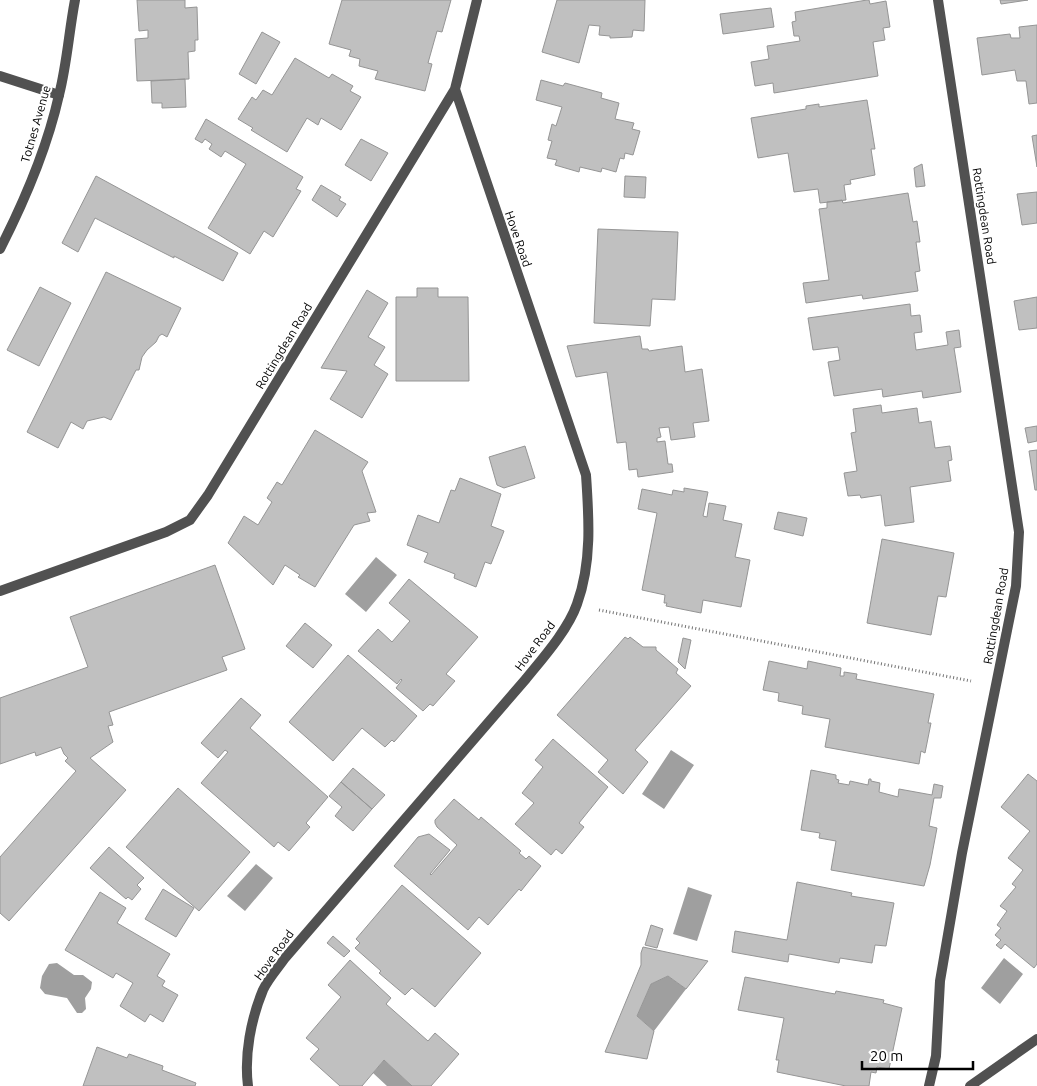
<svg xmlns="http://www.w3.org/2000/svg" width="1037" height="1086" font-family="Ubuntu,sans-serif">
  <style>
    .water { fill: #9f9f9f }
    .building { fill: #c0c0c0; stroke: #959595 }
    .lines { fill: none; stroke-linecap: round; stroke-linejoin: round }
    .path { stroke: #737373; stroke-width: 3; stroke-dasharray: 1 2.5; stroke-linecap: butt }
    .lane { stroke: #515151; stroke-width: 10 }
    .street { stroke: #515151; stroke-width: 10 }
    .labels { text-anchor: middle; stroke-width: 4; stroke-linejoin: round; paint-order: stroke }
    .street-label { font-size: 12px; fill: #000; stroke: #fff }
  </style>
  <rect width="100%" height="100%" fill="#fff"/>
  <path class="water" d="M 376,557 L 397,575 L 366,612 L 345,594 Z
    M 671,750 L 694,765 L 664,809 L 642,794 Z
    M 256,864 L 273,878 L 245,911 L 227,896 Z
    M 688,887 L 712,895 L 697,941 L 673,934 Z
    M 1004,958 L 1023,974 L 1000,1004 L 981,988 Z
    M 57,963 L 74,975 L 83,975 L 92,982 L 91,989 L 85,998 L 86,1009 L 82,1013 L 77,1013 L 67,998 L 45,994 L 40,988 L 42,976 L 49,964 Z
    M 668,976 L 686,989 L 654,1031 L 637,1016 L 651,984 Z
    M 384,1060 L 412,1086 L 387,1086 L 373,1073 Z"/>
  <path class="building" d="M 137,0 L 185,0 L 185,8 L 197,7 L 198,40 L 195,40 L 195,51 L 188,52 L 189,79 L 137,81 L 135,39 L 148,38 L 148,30 L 139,31 Z
    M 342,0 L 451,0 L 442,32 L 437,31 L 428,63 L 432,64 L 425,91 L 375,79 L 378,71 L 359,66 L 360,59 L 349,56 L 351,50 L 329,44 Z
    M 557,0 L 645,0 L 644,31 L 633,30 L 632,37 L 610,38 L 610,36 L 599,35 L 600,26 L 589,25 L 579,63 L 542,52 Z
    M 867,0 L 869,0 L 870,4 L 886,1 L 890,27 L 883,28 L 885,40 L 873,42 L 878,76 L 774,93 L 773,83 L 755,86 L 751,62 L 769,59 L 767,46 L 800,41 L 799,36 L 794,36 L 792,22 L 796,21 L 795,12 Z
    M 1000,0 L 1028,0 L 1001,4 Z
    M 771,8 L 774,27 L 723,34 L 720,14 Z
    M 1037,25 L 1037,103 L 1029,104 L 1026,81 L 1017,81 L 1015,70 L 982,75 L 977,38 L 1010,34 L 1011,38 L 1020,38 L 1019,27 Z
    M 262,32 L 280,42 L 256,84 L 239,74 Z
    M 295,58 L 329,78 L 332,74 L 353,86 L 350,91 L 361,97 L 341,130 L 321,118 L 318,125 L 307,118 L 287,152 L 251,130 L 253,128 L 238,119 L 252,97 L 256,100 L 263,90 L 272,95 Z
    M 185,79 L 186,107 L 162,108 L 162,103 L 152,103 L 151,81 Z
    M 541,80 L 563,86 L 565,83 L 602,93 L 601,98 L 619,103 L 615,119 L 634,123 L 632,129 L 640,131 L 633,155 L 625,153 L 624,159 L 620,158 L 616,172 L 602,168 L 601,172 L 580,167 L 579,172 L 555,165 L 557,160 L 547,158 L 552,141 L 548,140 L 552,124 L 556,126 L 562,107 L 536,100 Z
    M 867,100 L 875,149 L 871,149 L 875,175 L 850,180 L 851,184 L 844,185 L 846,200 L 820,203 L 818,189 L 794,192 L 788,153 L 758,158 L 751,118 L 806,109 L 806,106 L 819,104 L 819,107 Z
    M 206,119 L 303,177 L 296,189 L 301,191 L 273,237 L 264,231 L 250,254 L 208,228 L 246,164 L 225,151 L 221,157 L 209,149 L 212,144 L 205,139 L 202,143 L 195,139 Z
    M 1037,135 L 1037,167 L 1032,136 Z
    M 361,139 L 388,153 L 371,181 L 345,165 Z
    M 922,164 L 925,186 L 916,187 L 914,168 Z
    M 96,176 L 238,253 L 223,281 L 174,256 L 174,258 L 95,218 L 78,252 L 62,243 Z
    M 625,176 L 646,177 L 645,198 L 624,197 Z
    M 321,185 L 341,197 L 339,200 L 346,204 L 337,217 L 312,200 Z
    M 1037,192 L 1037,223 L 1022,225 L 1017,194 Z
    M 908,193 L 913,222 L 917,221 L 920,242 L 916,242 L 920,271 L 915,272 L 918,291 L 863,299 L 862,295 L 806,303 L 803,283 L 829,280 L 819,209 L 827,208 L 827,202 L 842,200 L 843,203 Z
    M 598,229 L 678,232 L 675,300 L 652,299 L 650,326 L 594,323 Z
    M 106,272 L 181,308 L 167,337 L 162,334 L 159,336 L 156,342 L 147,350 L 142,357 L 139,370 L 136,370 L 111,420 L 104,417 L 87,421 L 83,429 L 71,422 L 58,448 L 27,432 Z
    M 40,287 L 71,303 L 39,366 L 7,350 Z
    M 417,288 L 438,288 L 438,297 L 468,297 L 469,381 L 396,381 L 396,297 L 417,297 Z
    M 367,290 L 388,303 L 368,337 L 385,347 L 374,365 L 388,374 L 362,418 L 330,399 L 347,371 L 321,368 Z
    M 1037,297 L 1037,328 L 1019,330 L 1014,301 Z
    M 910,304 L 911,316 L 920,315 L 922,332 L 914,333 L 916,350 L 948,345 L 946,332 L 959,330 L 961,347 L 954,348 L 961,392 L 923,398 L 922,391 L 883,397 L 882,389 L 834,396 L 828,362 L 840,360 L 838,347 L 813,350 L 808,318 Z
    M 640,336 L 642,349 L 648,349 L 649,351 L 682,346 L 685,372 L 702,369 L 709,421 L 693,423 L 695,437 L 671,440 L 669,427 L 659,428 L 661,437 L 657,438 L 657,442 L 665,441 L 668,464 L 672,464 L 673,472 L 638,477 L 637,469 L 629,470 L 626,442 L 617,443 L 607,372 L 576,377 L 567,346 Z
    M 881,405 L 882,413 L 917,408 L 919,423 L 931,421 L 935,448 L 950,446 L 952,460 L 948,461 L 951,481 L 910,487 L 914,522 L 885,526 L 881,495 L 861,498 L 860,495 L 848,496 L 844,473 L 857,471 L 851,433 L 856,432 L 853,409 Z
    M 1037,426 L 1037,441 L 1028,443 L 1025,428 Z
    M 315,430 L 368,462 L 362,471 L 376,512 L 367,513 L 370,521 L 354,525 L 315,587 L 298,577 L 300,575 L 285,565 L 273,585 L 228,543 L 244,516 L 258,525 L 272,502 L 267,498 L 277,482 L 282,485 Z
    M 525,446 L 535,478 L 504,488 L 497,485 L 489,457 Z
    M 1037,450 L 1037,490 L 1035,490 L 1029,451 Z
    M 460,478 L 501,494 L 491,526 L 504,531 L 491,564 L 485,562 L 476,587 L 454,578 L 455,574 L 424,562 L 428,553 L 407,545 L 418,515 L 439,523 L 451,490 L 455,491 Z
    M 684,488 L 708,492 L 703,516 L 707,517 L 709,503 L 726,506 L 723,520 L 742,524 L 735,557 L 750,560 L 741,607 L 703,600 L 701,613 L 666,606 L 667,603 L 664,603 L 665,595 L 642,590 L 657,513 L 638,509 L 642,489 L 672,495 L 673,490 L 684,492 Z
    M 778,512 L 807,518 L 803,536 L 774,529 Z
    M 882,539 L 954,553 L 946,597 L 938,596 L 931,635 L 867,623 Z
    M 215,565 L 245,649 L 222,657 L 227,670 L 109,712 L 113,725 L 108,726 L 113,742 L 90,758 L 126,790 L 9,921 L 0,913 L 0,857 L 76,771 L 65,761 L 68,758 L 64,754 L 61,747 L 36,756 L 35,752 L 0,764 L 0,698 L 88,667 L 70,617 Z
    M 409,579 L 478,637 L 446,674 L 455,681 L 433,706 L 430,704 L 423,711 L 396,688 L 402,680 L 401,679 L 397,684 L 358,651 L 378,629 L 392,642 L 410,621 L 389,603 Z
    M 305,623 L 332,645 L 313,668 L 286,646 Z
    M 625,637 L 628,639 L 630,637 L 643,647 L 656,647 L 656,650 L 678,669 L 676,673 L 691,686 L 635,750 L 648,762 L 623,794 L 598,772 L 608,760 L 557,715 Z
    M 683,638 L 691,640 L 685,669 L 678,662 Z
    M 348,655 L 417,716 L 394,742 L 392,740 L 385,747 L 362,728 L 333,761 L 289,722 Z
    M 769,661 L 807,669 L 808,661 L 841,668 L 840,676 L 844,676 L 844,672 L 857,674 L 856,679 L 934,694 L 928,723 L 931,723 L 925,753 L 921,751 L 919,764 L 825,747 L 830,719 L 802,714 L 803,706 L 778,701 L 779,693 L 763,690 Z
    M 241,698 L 261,715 L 250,728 L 328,797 L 306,823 L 310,827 L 289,851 L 278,842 L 274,847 L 201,783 L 228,752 L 225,750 L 218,758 L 201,743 Z
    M 553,739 L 608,787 L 579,823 L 584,827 L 562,854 L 556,849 L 551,855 L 515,824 L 534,803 L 522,793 L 543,767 L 535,760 Z
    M 353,768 L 385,795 L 372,809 L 341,782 Z
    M 811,770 L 836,775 L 836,779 L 839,780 L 838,783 L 849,785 L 850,781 L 868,785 L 869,779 L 871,779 L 871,781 L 880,783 L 879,792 L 898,797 L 899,789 L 932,795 L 934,784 L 943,786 L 941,798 L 934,798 L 929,826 L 937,828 L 930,865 L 924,886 L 831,870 L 836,841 L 819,838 L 820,833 L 801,830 Z
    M 1028,774 L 1037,781 L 1037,964 L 1034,968 L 1005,944 L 1001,949 L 996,945 L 1001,940 L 995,935 L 1001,928 L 997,925 L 1007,911 L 1000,906 L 1016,887 L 1012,884 L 1023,870 L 1008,858 L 1030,831 L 1001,807 Z
    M 341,782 L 372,809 L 353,831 L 335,816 L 342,807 L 329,796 Z
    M 178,788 L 250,852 L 199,911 L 126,847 Z
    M 454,799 L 479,820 L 481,817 L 521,851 L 519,853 L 526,859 L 529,856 L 541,866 L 521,891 L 519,889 L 488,925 L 479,917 L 468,930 L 394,866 L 418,837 L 429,834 L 450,850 L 430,874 L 431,875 L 457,845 L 437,827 L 435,823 L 435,820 Z
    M 109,847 L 144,878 L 137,885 L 141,889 L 132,900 L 128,897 L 126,899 L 90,868 Z
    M 797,882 L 852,893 L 851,896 L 894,903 L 886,946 L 875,945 L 872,963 L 840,958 L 839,963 L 789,954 L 788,962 L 732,952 L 735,931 L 787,940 Z
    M 402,885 L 481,953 L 435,1007 L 412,988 L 405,995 L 379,973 L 381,971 L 355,948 L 360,943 L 356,939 Z
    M 163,889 L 194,908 L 176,937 L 145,919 Z
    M 100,892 L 126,908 L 117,923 L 170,954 L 157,976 L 165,981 L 162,986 L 178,995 L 163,1022 L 150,1014 L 145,1022 L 120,1006 L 133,983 L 116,973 L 113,978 L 65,950 Z
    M 651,925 L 663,929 L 657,948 L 645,945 Z
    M 333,936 L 350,951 L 344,957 L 327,943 Z
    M 643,947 L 708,961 L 686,989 L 668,976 L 651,984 L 637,1016 L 654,1031 L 647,1059 L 605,1052 L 641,965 L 641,953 Z
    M 350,960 L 391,998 L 386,1004 L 428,1041 L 435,1033 L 459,1054 L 431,1086 L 412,1086 L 384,1060 L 362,1086 L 340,1086 L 310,1059 L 319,1049 L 306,1038 L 341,997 L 328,985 Z
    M 745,977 L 835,994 L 836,991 L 884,1000 L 883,1003 L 902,1008 L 889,1069 L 877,1067 L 876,1073 L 871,1072 L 869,1086 L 846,1086 L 777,1072 L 779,1060 L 776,1060 L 784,1018 L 738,1010 Z
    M 97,1047 L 127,1058 L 129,1054 L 163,1066 L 162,1070 L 196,1083 L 195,1086 L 83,1086 Z"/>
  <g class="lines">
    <path class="path" d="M 599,610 L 971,681"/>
    <path class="lane" d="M 0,76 L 59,95"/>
    <path class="street" d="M 0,249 C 25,200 47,149 59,95 C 67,64 69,31 75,0
      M 0,591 L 166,532 L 190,520 L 208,495 L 455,89 L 477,0
      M 248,1086 C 244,1055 251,1019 263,990 C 268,979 278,968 285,958 L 525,680 C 542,659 568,630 577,604 C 592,563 589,518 586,475 L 455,89
      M 929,1086 L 936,1056 L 940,981 L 962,853 L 1016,586 L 1019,532 L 938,0
      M 970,1086 L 1037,1039"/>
  </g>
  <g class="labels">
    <g class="street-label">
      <text transform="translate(36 124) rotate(-74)" y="4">Totnes Avenue</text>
      <text transform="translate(984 216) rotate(81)" y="4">Rottingdean Road</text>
      <text transform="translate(518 239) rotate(71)" y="4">Hove Road</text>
      <text transform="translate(284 346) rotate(-59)" y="4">Rottingdean Road</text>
      <text transform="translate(996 616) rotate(-80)" y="4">Rottingdean Road</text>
      <text transform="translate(535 646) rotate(-53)" y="4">Hove Road</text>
      <text transform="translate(274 955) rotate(-54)" y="4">Hove Road</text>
    </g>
  </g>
  <path d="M862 1061v8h111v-8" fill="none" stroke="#000000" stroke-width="2.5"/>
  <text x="870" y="1061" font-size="15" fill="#000000" stroke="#ffffff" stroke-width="4" paint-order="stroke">20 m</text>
</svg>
